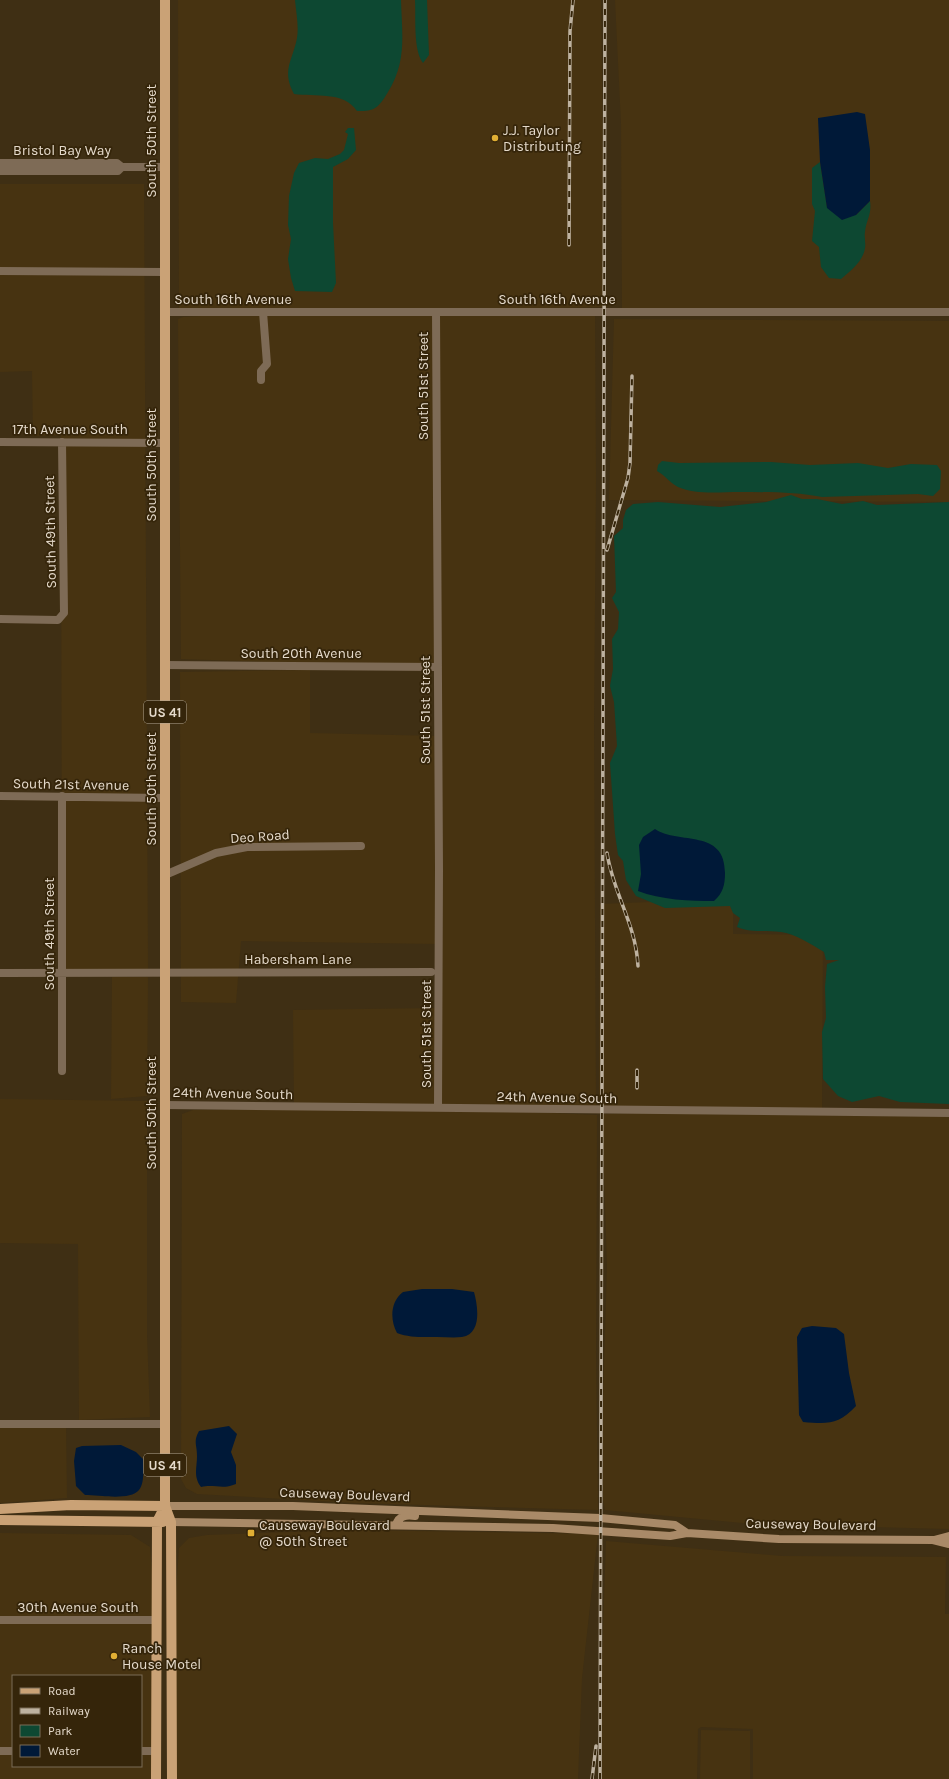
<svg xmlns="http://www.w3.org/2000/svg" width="949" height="1779" font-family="Karla,sans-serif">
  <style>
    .built { fill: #473311 }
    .green { fill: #0d4832 }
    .water { fill: #001938 }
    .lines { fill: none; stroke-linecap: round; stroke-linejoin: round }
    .minor { stroke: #7e6b56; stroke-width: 8 }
    .secondary { stroke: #a98a68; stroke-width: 8 }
    .primary { stroke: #caa276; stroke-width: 10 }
    .rail-casing { stroke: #beb2a0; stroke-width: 3.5 }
    .rail { stroke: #35250a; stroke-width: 2; stroke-dasharray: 6; stroke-linecap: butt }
    .poi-dot { fill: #e1af34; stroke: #35250a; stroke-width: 1.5 }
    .labels { text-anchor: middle; stroke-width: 3.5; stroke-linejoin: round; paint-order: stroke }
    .shield { fill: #35250a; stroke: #b0a491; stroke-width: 1 }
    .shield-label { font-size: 13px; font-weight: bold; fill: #e5dacb }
    .poi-label { font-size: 14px; fill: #e5dacb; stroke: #35250a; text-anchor: start }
    .street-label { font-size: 14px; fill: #e5dacb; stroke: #35250a }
  </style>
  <rect width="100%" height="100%" fill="#3f2f14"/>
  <path class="built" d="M 178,0 L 601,0 L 604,248 L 607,307 L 444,310 L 179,308 Z
    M 615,0 L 949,0 L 949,310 L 622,308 L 621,123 Z
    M 0,184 L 144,184 L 148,969 L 62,972 L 61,435 L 33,436 L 32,371 L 0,372 Z
    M 256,313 L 434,314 L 436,663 L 326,664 L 181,659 L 178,319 L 183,317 Z
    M 437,313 L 595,314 L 596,478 L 594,724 L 596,1110 L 442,1107 Z
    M 614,319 L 949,321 L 949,502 L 609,500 Z
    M 310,670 L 310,733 L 437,736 L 438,944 L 241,941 L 236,1003 L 181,1002 L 180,672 Z
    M 650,902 L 733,902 L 733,934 L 823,935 L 822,1109 L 599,1109 L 600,904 Z
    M 112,977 L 148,977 L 147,1096 L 111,1099 Z
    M 436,1008 L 436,1106 L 294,1105 L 293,1010 Z
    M 0,1099 L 147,1101 L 147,1335 L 150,1417 L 79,1420 L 78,1244 L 0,1243 Z
    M 439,1108 L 597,1115 L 596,1353 L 598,1510 L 356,1503 L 197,1494 L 186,1488 L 181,1479 L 182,1114 L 193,1110 Z
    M 681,1112 L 949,1115 L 949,1529 L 753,1524 L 605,1510 L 603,1500 L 602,1435 L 607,1266 L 602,1114 Z
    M 0,1424 L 66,1424 L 67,1498 L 0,1503 Z
    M 351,1530 L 598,1534 L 582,1678 L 578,1779 L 175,1779 L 174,1621 L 179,1548 L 189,1538 L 207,1535 Z
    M 0,1533 L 131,1535 L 150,1547 L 156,1621 L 156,1750 L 141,1750 L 141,1676 L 13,1676 L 13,1749 L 0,1749 Z
    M 606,1541 L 782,1556 L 946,1557 L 945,1614 L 949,1614 L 949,1779 L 753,1779 L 753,1729 L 701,1727 L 698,1729 L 697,1779 L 598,1779 Z
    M 701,1730 L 750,1731 L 750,1779 L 700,1779 Z
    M 0,1751 L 13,1751 L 13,1766 L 141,1766 L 141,1752 L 153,1752 L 153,1779 L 0,1779 Z"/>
  <path class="green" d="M 295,0 L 401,0 C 402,35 407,61 388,92 C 379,107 375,112 357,111 C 344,91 315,97 294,94 C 281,70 293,60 297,38 C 299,26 296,12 295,0 Z
    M 415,0 L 427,0 L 429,55 L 423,63 C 413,50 416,17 415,0 Z
    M 348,128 L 354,128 L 356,150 L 348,159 L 333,167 L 333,223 L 336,283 L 332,292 L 295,291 L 291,278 L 288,259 L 291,239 L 288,225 L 289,196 L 294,173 L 299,163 L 315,158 L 328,159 L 340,154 L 344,150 L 348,134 L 345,132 Z
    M 820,162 L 827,207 L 856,215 L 870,201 C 872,215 866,220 865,232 C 864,237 866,243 865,248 C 863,262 850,271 841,279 L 829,278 L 821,267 L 819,247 L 812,241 L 815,211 L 812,204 L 812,168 Z
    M 662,461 L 679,463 L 771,462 L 810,465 L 858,463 L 888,468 L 911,464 L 937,465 L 941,471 L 940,489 L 933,496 L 918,494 L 822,497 C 796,492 766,492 739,492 C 720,492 696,495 678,487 C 670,483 666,476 657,471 L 658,465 Z
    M 791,495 L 802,499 L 817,499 L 842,504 L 863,501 L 877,505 L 949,502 L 949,1104 L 900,1102 L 879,1096 L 852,1102 L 838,1096 L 823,1079 L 822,1032 L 826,1018 L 825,987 L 827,964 L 839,960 L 826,960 L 824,952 C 811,944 795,934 781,932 C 765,930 751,933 737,927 L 740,918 L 733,913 L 730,906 L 665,908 L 636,896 L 626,880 L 623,861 L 618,855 L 615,834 L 610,763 L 617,746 L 614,702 L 610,686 L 613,669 L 612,639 L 618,629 L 619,612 L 612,598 L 616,592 L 614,536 L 623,528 L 623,520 L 626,510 L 633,504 L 658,502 L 720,507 L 766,502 Z"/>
  <path class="water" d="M 857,112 L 865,114 L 870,150 L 870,201 L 856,215 L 842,220 L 827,208 L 820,162 L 818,118 Z
    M 655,829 C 679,845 725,828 725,873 C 725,885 723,893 714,901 C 691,901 660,900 638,891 L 641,874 L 639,845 L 643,837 Z
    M 422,1289 L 452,1289 L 474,1292 C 478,1306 482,1334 462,1337 C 454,1338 445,1337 437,1337 C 424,1337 410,1338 397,1333 C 390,1320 390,1302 403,1292 Z
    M 812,1326 L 836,1328 L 844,1334 L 849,1373 L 856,1406 C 838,1425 828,1424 803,1422 L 799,1415 L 797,1337 L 802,1328 Z
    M 229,1426 L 237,1434 L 231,1452 L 236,1465 L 236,1484 C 222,1490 215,1484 201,1487 C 193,1476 197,1468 197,1456 C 197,1444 193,1442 199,1431 Z
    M 121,1445 L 136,1452 L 143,1459 C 143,1467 145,1483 139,1490 C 130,1501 99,1495 85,1495 L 76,1486 L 74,1461 L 76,1448 L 82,1446 Z"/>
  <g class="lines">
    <path class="minor" d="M 0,163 L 117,163 L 122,167 L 165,167
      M 0,171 L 118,171 L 122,167
      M 0,271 L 165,272
      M 165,312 L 949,312
      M 436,312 L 439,869 L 438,1108
      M 261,380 L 261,371 L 267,364 L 263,312
      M 0,442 L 165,443
      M 0,619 L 58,620 L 64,613 L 62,442
      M 165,665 L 438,667
      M 0,796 L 165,798
      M 62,796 L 62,1071
      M 165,875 L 216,853 L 247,847 L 361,846
      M 0,973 L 431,972
      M 165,1105 L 949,1113
      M 0,1424 L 165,1424
      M 0,1620 L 156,1620
      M 0,1751 L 13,1751
      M 141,1751 L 156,1751"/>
    <path class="secondary" d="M 165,1506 L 293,1506 L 600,1518 L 675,1525 L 687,1533
      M 171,1522 L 553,1528 L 670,1536 L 687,1533 L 779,1539 L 933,1540 L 949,1544
      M 396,1525 C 399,1515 407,1515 415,1516
      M 934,1540 L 949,1536"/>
    <path class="primary" d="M 165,0 L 165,1506 L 171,1522 L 172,1779
      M 0,1509 L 71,1505 L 165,1506
      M 0,1520 L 163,1522
      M 156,1779 L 157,1522 L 165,1506"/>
    <g class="rail-casing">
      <path id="rail" d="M 569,245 L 570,31 L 573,0
        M 607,550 L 628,478 L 630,463 L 632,376
        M 607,853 C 613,893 636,924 638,966
        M 637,1088 L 637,1070
        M 592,1779 L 596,1746
        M 600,1779 L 605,0"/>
    </g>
    <use href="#rail" class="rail"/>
  </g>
  <g class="poi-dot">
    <circle cx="495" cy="138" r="4"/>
    <rect x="247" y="1529" width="8" height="8" rx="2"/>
    <circle cx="114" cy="1656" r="4"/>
  </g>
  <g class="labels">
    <g class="shield">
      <rect x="144" y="701" width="42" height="22" rx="3"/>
      <rect x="144" y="1454" width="42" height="22" rx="3"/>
    </g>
    <g class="shield-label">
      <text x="165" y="717">US 41</text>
      <text x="165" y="1470">US 41</text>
    </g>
    <g class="poi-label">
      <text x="503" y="135">J.J. Taylor<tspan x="503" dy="16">Distributing</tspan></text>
      <text x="259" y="1530">Causeway Boulevard<tspan x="259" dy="16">@ 50th Street</tspan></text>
      <text x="122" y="1653">Ranch<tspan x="122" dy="16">House Motel</tspan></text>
    </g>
    <g class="street-label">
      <text transform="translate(151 141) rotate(-90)" y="5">South 50th Street</text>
      <text x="62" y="155">Bristol Bay Way</text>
      <text x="233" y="304">South 16th Avenue</text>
      <text x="557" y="304">South 16th Avenue</text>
      <text transform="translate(423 386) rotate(-90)" y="5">South 51st Street</text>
      <text x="70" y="434">17th Avenue South</text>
      <text transform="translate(151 465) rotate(-90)" y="5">South 50th Street</text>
      <text transform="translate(50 532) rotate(-91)" y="5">South 49th Street</text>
      <text x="301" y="658">South 20th Avenue</text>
      <text transform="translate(425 710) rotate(-90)" y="5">South 51st Street</text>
      <text transform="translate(71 784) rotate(1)" y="5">South 21st Avenue</text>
      <text transform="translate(151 789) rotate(-90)" y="5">South 50th Street</text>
      <text transform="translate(260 836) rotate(-4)" y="5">Deo Road</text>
      <text transform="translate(49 934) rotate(-90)" y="5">South 49th Street</text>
      <text x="298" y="964">Habersham Lane</text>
      <text transform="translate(426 1034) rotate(-90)" y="5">South 51st Street</text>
      <text transform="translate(233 1093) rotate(1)" y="5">24th Avenue South</text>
      <text transform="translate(557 1097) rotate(1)" y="5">24th Avenue South</text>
      <text transform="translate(151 1113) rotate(-90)" y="5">South 50th Street</text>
      <text transform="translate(345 1494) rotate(2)" y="5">Causeway Boulevard</text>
      <text transform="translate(811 1524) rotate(1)" y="5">Causeway Boulevard</text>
      <text x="78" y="1612">30th Avenue South</text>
    </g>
  </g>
  <rect x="12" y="1675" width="130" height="92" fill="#35250a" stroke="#7b6d57"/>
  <rect x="20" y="1688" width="20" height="6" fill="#caa276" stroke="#7b6d57"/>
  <text x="48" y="1695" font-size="12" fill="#e5dacb">Road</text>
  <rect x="20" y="1708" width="20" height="6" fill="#beb2a0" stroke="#7b6d57"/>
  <text x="48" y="1715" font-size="12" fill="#e5dacb">Railway</text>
  <rect x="20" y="1725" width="20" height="12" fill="#0d4832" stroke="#7b6d57"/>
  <text x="48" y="1735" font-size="12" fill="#e5dacb">Park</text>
  <rect x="20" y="1745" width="20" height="12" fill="#001938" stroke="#7b6d57"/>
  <text x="48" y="1755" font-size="12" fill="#e5dacb">Water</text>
</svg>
